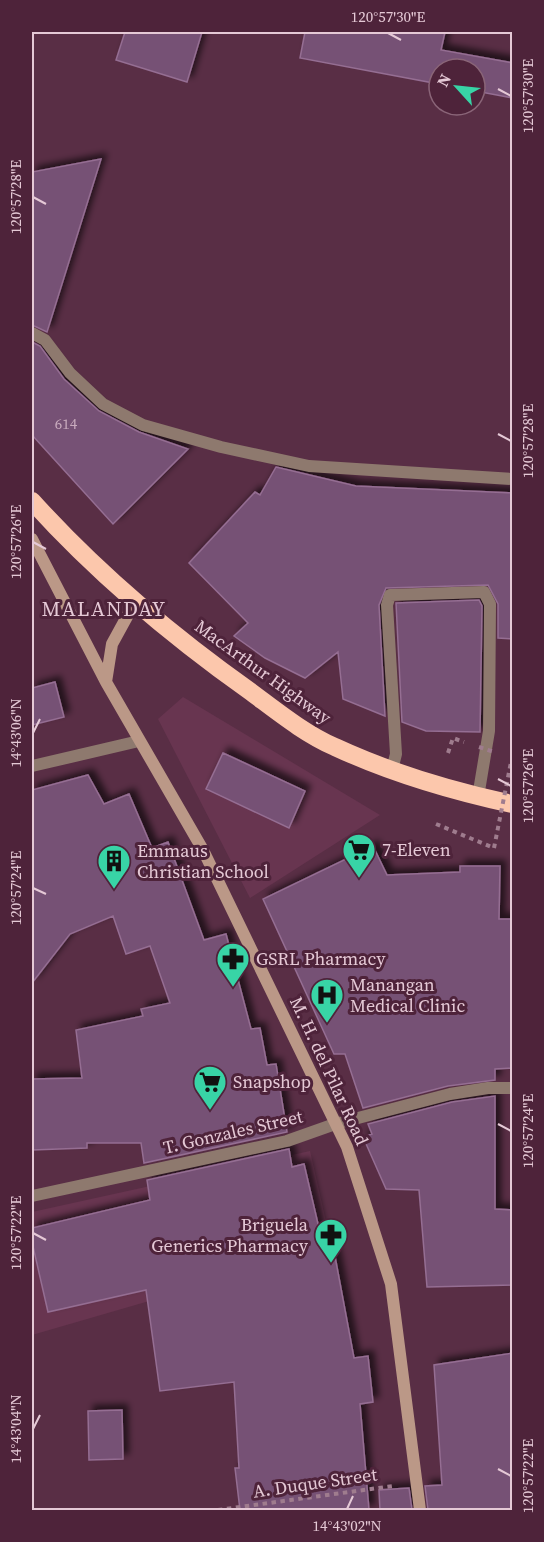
<svg xmlns="http://www.w3.org/2000/svg" width="544" height="1542" font-family="'Source Serif 4',serif">
  <style>
    .built { fill: #683550 }
    .building { fill: #765174; stroke: #956e93; stroke-width: 1.5; filter: url(#shadow) }
    .lines { fill: none; stroke-linecap: round; stroke-linejoin: round }
    .path { stroke: #9f7c8e; stroke-width: 4; stroke-dasharray: 4.5 4.5; stroke-linecap: butt }
    .lane { stroke: #8e796e; stroke-width: 12 }
    .street { stroke: #8e796e; stroke-width: 12 }
    .secondary { stroke: #bb9887; stroke-width: 12 }
    .highway { stroke: #fcc7ac; stroke-width: 18 }
    .path-bridge { stroke: #9f7c8e; stroke-width: 4; stroke-dasharray: 4.5 4.5; stroke-linecap: butt }
    .ticks { fill: none; stroke: #e5c9d6; stroke-width: 2 }
    .labels { text-anchor: middle; stroke-width: 6; stroke-linejoin: round; paint-order: stroke }
    .number-label { font-size: 15px; fill: #c9abbe }
    .street-label { font-size: 18px; fill: #e5c9d6; stroke: #4e233a }
    .poi-label { font-size: 18px; fill: #e5c9d6; stroke: #4e233a; text-anchor: start }
    .quarter-label { font-size: 21px; letter-spacing: 1.5px; fill: #e5c9d6; stroke: #4e233a }
    .neatline { fill: none; stroke: #e5c9d6; stroke-width: 2 }
    .ticks-label { font-size: 15px; text-anchor: middle; fill: #e5c9d6 }
  </style>
  <defs>
    <filter id="shadow"><feDropShadow dx="5.5" dy="-5.5" stdDeviation="3" flood-color="#0009"/></filter>
  </defs>
  <rect width="100%" height="100%" fill="#592e45"/>
  <path class="built" d="M 183,697 L 380,815 L 250,898 L 158,719 Z
    M 310,1151 L 332,1248 L 32,1335 L 32,1212 Z"/>
  <path class="building" d="M 125,32 L 202,32 L 187,82 L 116,60 Z
    M 305,32 L 445,32 L 441,50 L 513,63 L 513,98 L 475,91 L 475,69 L 439,69 L 439,84 L 300,58 Z
    M 101,159 L 47,332 L 32,325 L 32,172 Z
    M 32,342 L 40,346 L 64,379 L 99,411 L 139,432 L 188,449 L 113,524 L 32,435 Z
    M 276,467 L 356,486 L 513,493 L 513,639 L 498,638 L 498,604 L 488,585 L 386,588 L 379,605 L 385,716 L 343,699 L 338,652 L 305,678 L 265,658 L 234,636 L 248,623 L 189,563 L 255,492 L 260,495 Z
    M 479,600 L 482,606 L 480,732 L 426,731 L 402,722 L 396,603 Z
    M 55,682 L 64,717 L 32,725 L 32,688 Z
    M 223,753 L 305,791 L 289,828 L 206,789 Z
    M 88,775 L 104,804 L 129,794 L 152,848 L 168,842 L 204,940 L 226,934 L 251,1029 L 260,1028 L 267,1065 L 276,1064 L 287,1132 L 144,1163 L 141,1143 L 87,1143 L 87,1148 L 32,1150 L 32,1079 L 82,1078 L 76,1030 L 143,1016 L 141,1009 L 170,1003 L 150,946 L 126,954 L 113,916 L 70,934 L 32,983 L 32,790 Z
    M 373,846 L 387,875 L 460,872 L 460,866 L 500,866 L 499,919 L 513,919 L 513,1068 L 495,1069 L 495,1080 L 448,1086 L 363,1108 L 345,1054 L 334,1054 L 263,899 Z
    M 495,1096 L 495,1209 L 513,1210 L 513,1285 L 427,1287 L 419,1190 L 386,1189 L 363,1137 L 372,1134 L 368,1124 L 452,1102 Z
    M 289,1149 L 292,1167 L 304,1164 L 325,1254 L 334,1251 L 354,1358 L 368,1356 L 373,1402 L 360,1404 L 369,1510 L 240,1510 L 235,1468 L 239,1468 L 234,1382 L 160,1391 L 146,1290 L 48,1312 L 32,1242 L 32,1228 L 150,1200 L 147,1180 Z
    M 513,1353 L 513,1509 L 428,1510 L 425,1486 L 442,1485 L 434,1365 Z
    M 122,1410 L 123,1459 L 89,1460 L 88,1411 Z
    M 409,1488 L 412,1510 L 380,1510 L 379,1490 Z"/>
  <g class="lines">
    <path class="path" d="M 448,753 L 453,738 L 464,742
      M 436,824 L 494,848
      M 218,1510 L 393,1486"/>
    <path class="lane" d="M 32,766 L 139,741
      M 392,770 L 396,754 L 387,605 L 390,595 L 484,592 L 490,604 L 489,731 L 478,797"/>
    <path class="street" d="M 32,333 L 45,340 L 70,373 L 103,404 L 143,425 L 221,447 L 309,466 L 512,479
      M 32,1196 L 287,1141 L 335,1124 L 450,1094 L 488,1088 L 512,1088"/>
    <path class="secondary" d="M 32,539 L 106,682 L 203,850 L 347,1147 L 391,1284 L 420,1510
      M 106,682 L 112,644 L 135,602"/>
    <path class="highway" d="M 32,501 C 97,573 172,636 251,692 C 278,712 305,734 335,747 C 391,773 452,791 512,804"/>
    <path class="path-bridge" d="M 479,747 L 494,752
      M 494,848 L 511,762"/>
  </g>
  <path class="ticks" d="M 388,33 L 401,40M 498,89 L 511,96M 33,197 L 46,204M 498,434 L 511,441M 33,542 L 46,549M 33,733 L 40,719M 498,779 L 511,786M 33,888 L 46,894M 498,1124 L 511,1131M 33,1233 L 46,1240M 33,1429 L 40,1415M 498,1469 L 511,1476M 347,1509 L 353,1496"/>
  <defs>
    <g id="supermarket-pin" transform="scale(1.725)"><path d="M0 17L-7.5 6A9.5 9.5 0 1 1 7.5 6Z" fill="#38d4a6" stroke="#4e233a"/><path d="M-6-5.5h2.5l.6 2H6L4.5 2H-2.5L-4.4-4H-6ZM-1.5 3.2a1.3 1.3 0 1 0 .1 0ZM3 3.2a1.3 1.3 0 1 0 .1 0Z" fill="#111"/></g>
    <g id="building-pin" transform="scale(1.725)"><path d="M0 17L-7.5 6A9.5 9.5 0 1 1 7.5 6Z" fill="#38d4a6" stroke="#4e233a"/><path d="M-4-6H4V6H1V3H-1V6H-4ZM-2.5-4.3h1.7v1.8h-1.7ZM.8-4.3h1.7v1.8H.8ZM-2.5-1h1.7V.8h-1.7ZM.8-1h1.7V.8H.8Z" fill="#111"/></g>
    <g id="pharmacy-pin" transform="scale(1.725)"><path d="M0 17L-7.5 6A9.5 9.5 0 1 1 7.5 6Z" fill="#38d4a6" stroke="#4e233a"/><path d="M-2-6h4v4h4v4h-4v4h-4v-4h-4v-4h4Z" fill="#111"/></g>
    <g id="hospital-pin" transform="scale(1.725)"><path d="M0 17L-7.5 6A9.5 9.5 0 1 1 7.5 6Z" fill="#38d4a6" stroke="#4e233a"/><path d="M-5-5h3v3.5h4V-5h3V5h-3V1.5h-4V5h-3Z" fill="#111"/></g>
  </defs>
  <g fill-rule="evenodd">
    <use href="#supermarket-pin" x="359" y="850"/>
    <use href="#building-pin" x="114" y="861"/>
    <use href="#pharmacy-pin" x="233" y="959"/>
    <use href="#hospital-pin" x="327" y="995"/>
    <use href="#supermarket-pin" x="210" y="1082"/>
    <use href="#pharmacy-pin" x="331" y="1235"/>
  </g>
  <g class="labels">
    <g class="number-label">
      <text x="66" y="429">614</text>
    </g>
    <g class="street-label">
      <text transform="translate(263 672) rotate(36)" y="6">MacArthur Highway</text>
      <text transform="translate(329 1071) rotate(65)" y="6">M. H. del Pilar Road</text>
      <text transform="translate(233 1132) rotate(-13)" y="6">T. Gonzales Street</text>
      <text transform="translate(315 1483) rotate(-8)" y="6">A. Duque Street</text>
    </g>
    <g class="poi-label">
      <text x="382" y="856">7-Eleven</text>
      <text x="137" y="857">Emmaus<tspan x="137" dy="21">Christian School</tspan></text>
      <text x="256" y="965">GSRL Pharmacy</text>
      <text x="350" y="991">Manangan<tspan x="350" dy="21">Medical Clinic</tspan></text>
      <text x="233" y="1088">Snapshop</text>
      <text x="308" y="1231" text-anchor="end">Briguela<tspan x="308" dy="21">Generics Pharmacy</tspan></text>
    </g>
    <g class="quarter-label">
      <text x="104" y="616">MALANDAY</text>
    </g>
  </g>
  <rect width="544" height="1542" fill="none" stroke="#4e233a" stroke-width="66"/>
  <g transform="translate(457 87) rotate(297)"><circle r="28" fill="#4e233a" stroke="#8a6578" stroke-width="1.5"/>
  <path d="M0-4.5L10 22L0 15L-10 22Z" fill="#38d4a6"/>
  <text y="-9" font-size="16" font-weight="bold" text-anchor="middle" fill="#e5c9d6">N</text>
  </g>
  <rect x="33" y="33" width="478" height="1476" class="neatline"/>
  <g class="ticks-label">
    <text x="388" y="22">120°57'30"E</text>
    <text transform="translate(528 96) rotate(-90)" y="5">120°57'30"E</text>
    <text transform="translate(16 197) rotate(-90)" y="5">120°57'28"E</text>
    <text transform="translate(528 441) rotate(-90)" y="5">120°57'28"E</text>
    <text transform="translate(16 542) rotate(-90)" y="5">120°57'26"E</text>
    <text transform="translate(16 733) rotate(-90)" y="5">14°43'06"N</text>
    <text transform="translate(528 786) rotate(-90)" y="5">120°57'26"E</text>
    <text transform="translate(16 888) rotate(-90)" y="5">120°57'24"E</text>
    <text transform="translate(528 1131) rotate(-90)" y="5">120°57'24"E</text>
    <text transform="translate(16 1233) rotate(-90)" y="5">120°57'22"E</text>
    <text transform="translate(16 1429) rotate(-90)" y="5">14°43'04"N</text>
    <text transform="translate(528 1476) rotate(-90)" y="5">120°57'22"E</text>
    <text x="347" y="1531">14°43'02"N</text>
  </g>
</svg>
